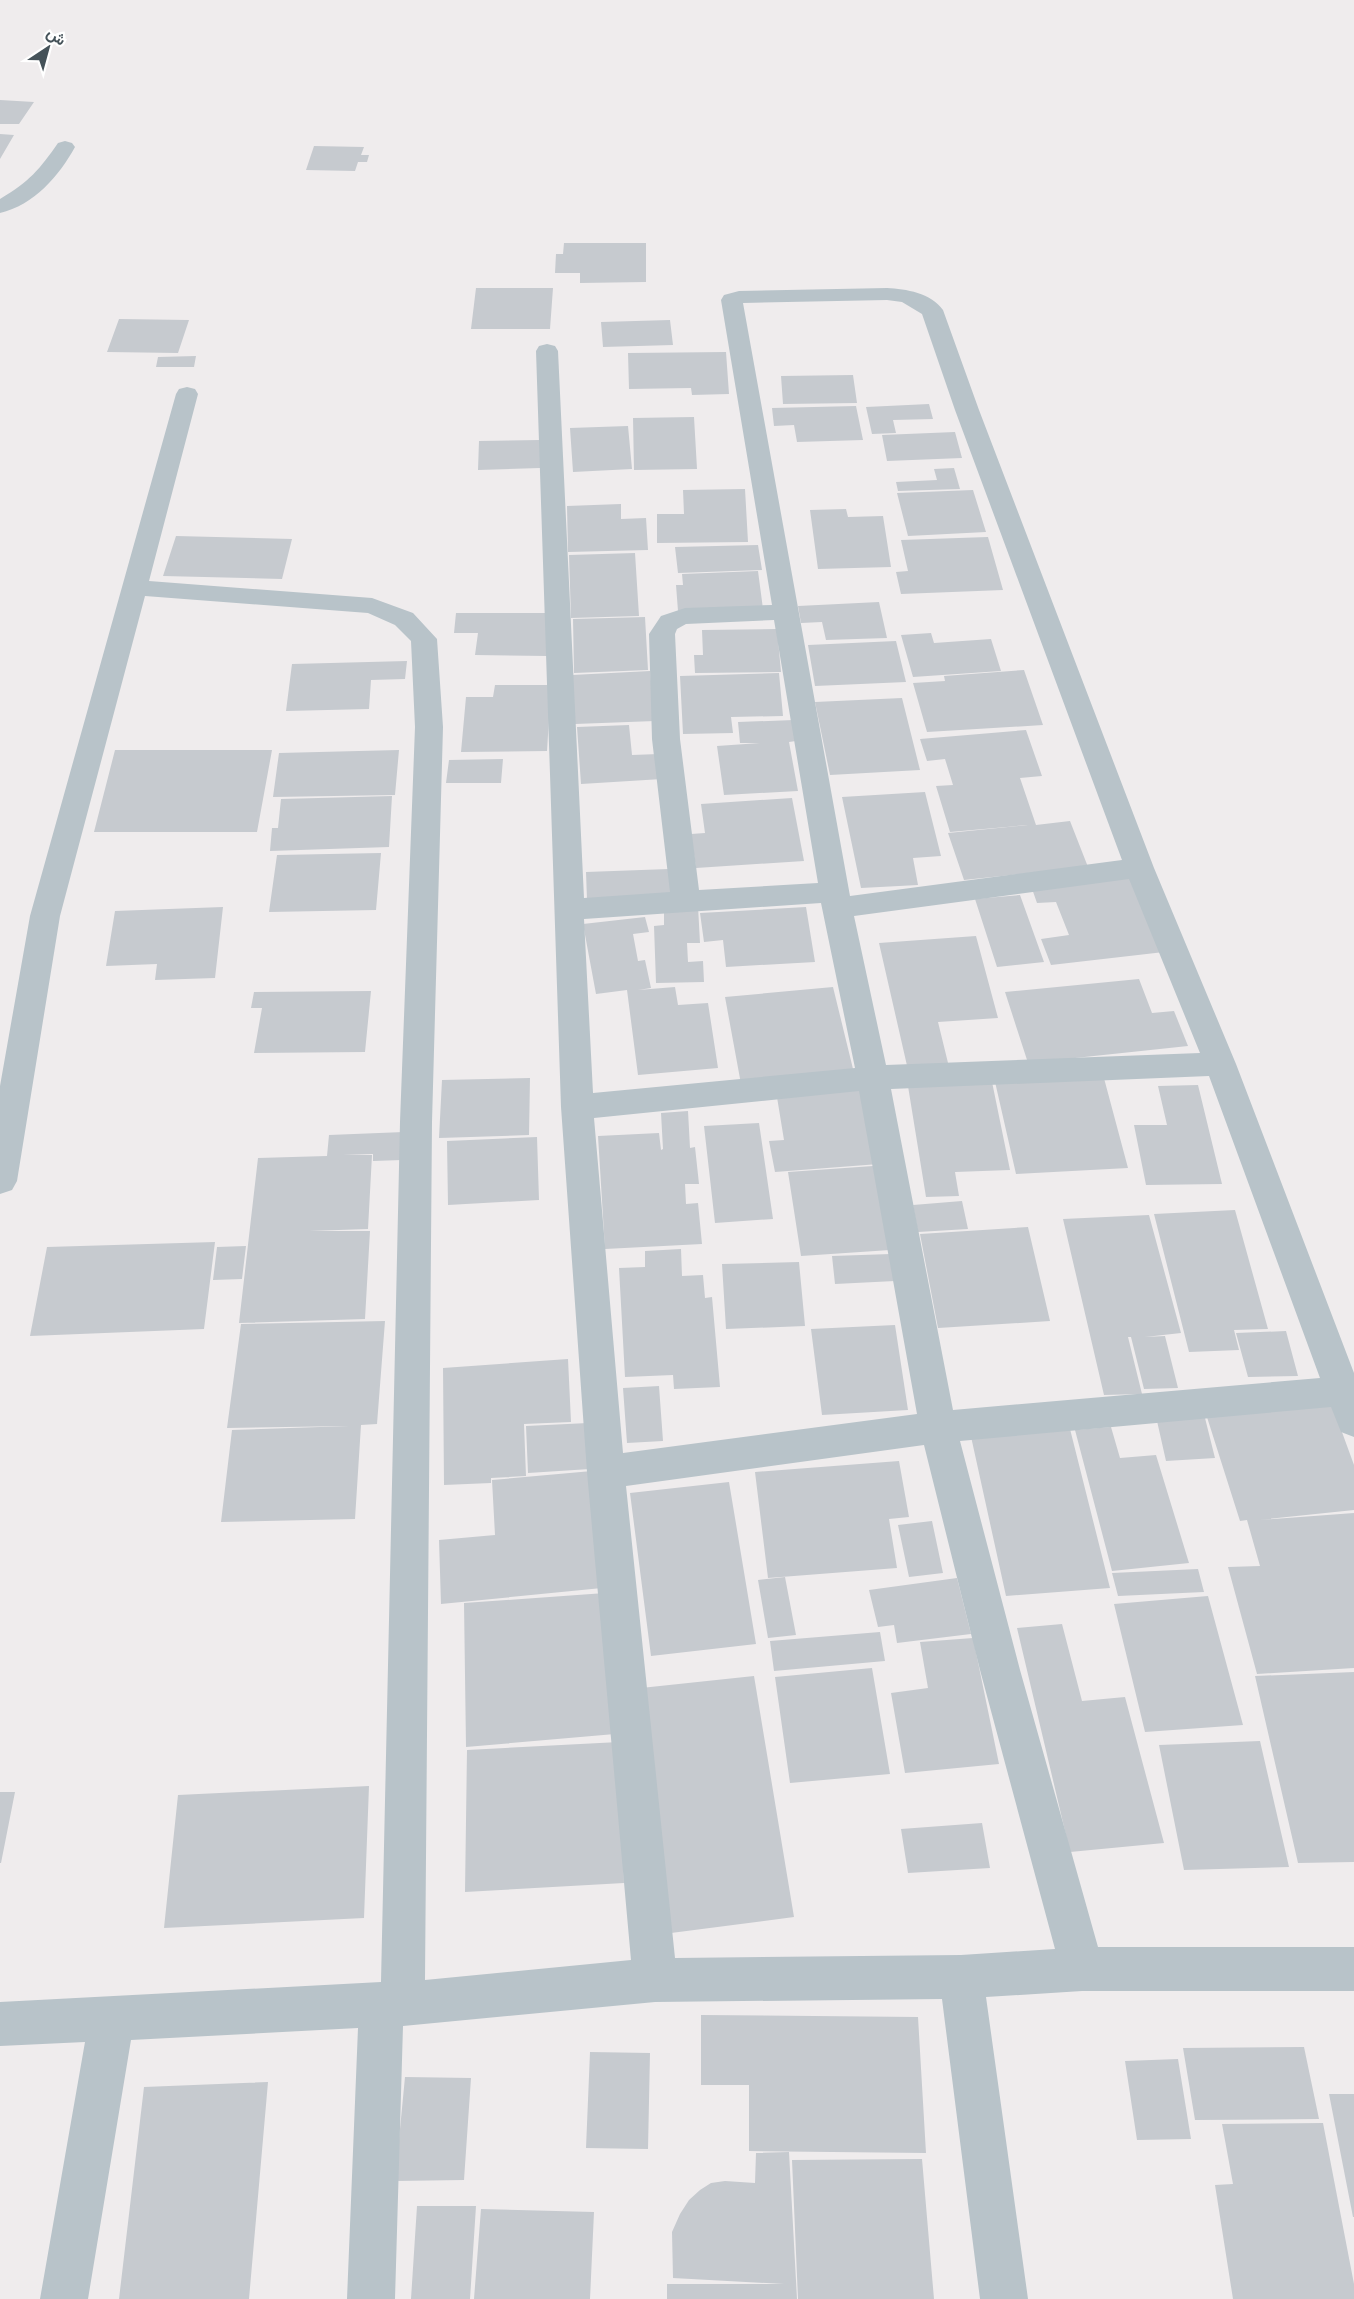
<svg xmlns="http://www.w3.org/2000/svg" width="1354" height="2299" font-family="'Varela Round',Vazirmatn,sans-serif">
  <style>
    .building { fill: #c6cacf }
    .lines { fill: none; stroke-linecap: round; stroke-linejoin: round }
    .minor { fill: #b8c3c9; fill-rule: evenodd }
  </style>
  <rect width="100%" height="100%" fill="#efeced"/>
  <path class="building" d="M 0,100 L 34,102 L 19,124 L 0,124 Z
    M 0,134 L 14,135 L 0,159 Z
    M 314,146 L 364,147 L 361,155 L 369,155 L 367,162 L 358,162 L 355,171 L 306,170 Z
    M 564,243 L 646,243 L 646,282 L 580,283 L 580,273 L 555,273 L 556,254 L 563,254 Z
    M 476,288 L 553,288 L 550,329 L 471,329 Z
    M 119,319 L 189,320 L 178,353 L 107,352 Z
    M 670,320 L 673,345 L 603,347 L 601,322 Z
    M 726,352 L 729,394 L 692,395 L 691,388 L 629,389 L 628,353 Z
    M 196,356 L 194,367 L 156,367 L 158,357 Z
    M 853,375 L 857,403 L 783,404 L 781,376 Z
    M 929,404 L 933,419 L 893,420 L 896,433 L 872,434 L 866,407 Z
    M 856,406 L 863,440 L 797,442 L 794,425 L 774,426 L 772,408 Z
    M 694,417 L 697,469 L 634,470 L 633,418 Z
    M 628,426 L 632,469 L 573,472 L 570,428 Z
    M 955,432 L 962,458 L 887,461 L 882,435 Z
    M 540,440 L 540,468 L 478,470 L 479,441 Z
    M 954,468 L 960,489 L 898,491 L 896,482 L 937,480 L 934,469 Z
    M 745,489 L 748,542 L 657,543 L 657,514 L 684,514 L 683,490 Z
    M 973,490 L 986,532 L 908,536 L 897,493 Z
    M 621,504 L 621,519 L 646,518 L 648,550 L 568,552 L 567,506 Z
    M 846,509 L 848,517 L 883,516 L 891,567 L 818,569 L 810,510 Z
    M 176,536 L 292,539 L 282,579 L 163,576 Z
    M 988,537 L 1003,590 L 901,594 L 896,572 L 908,571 L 901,540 Z
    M 758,545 L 762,570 L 678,573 L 675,547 Z
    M 635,553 L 639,616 L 571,618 L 569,555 Z
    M 758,571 L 763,609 L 678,611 L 676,585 L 683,585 L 682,574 Z
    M 879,602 L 887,638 L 826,640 L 822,622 L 801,623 L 798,606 Z
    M 456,613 L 551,613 L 548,656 L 475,655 L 478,633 L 454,633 Z
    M 645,617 L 648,670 L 574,673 L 573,619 Z
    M 777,629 L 781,672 L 695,673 L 694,655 L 703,655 L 702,630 Z
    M 931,633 L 934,643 L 991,639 L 1001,671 L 913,677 L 901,635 Z
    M 896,641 L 906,682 L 815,686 L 808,645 Z
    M 407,661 L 405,679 L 371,680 L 369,709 L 286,711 L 292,664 Z
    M 1024,670 L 1043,725 L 927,732 L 913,683 L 945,681 L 944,676 Z
    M 650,671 L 655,721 L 575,724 L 572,675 Z
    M 779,673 L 783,716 L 731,717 L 733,733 L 683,734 L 680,676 Z
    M 495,685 L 551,685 L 547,751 L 461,752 L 466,697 L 493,697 Z
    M 902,698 L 920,770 L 830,775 L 815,702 Z
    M 794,720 L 796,741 L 789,742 L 798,791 L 724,795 L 717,746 L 760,743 L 740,743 L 738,722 Z
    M 629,725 L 632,755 L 659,754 L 662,779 L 581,784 L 577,727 Z
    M 1026,730 L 1042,776 L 1020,778 L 1036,825 L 1070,821 L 1088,867 L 964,880 L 948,833 L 1028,825 L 950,832 L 936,786 L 953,785 L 945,759 L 927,761 L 920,739 Z
    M 115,750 L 272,750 L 257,832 L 94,832 Z
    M 399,750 L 395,795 L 273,797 L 279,753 Z
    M 503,759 L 501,783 L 446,783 L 449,760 Z
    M 925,792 L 941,856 L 913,858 L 918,885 L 861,888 L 842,797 Z
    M 392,796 L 389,847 L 270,851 L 272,828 L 278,828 L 281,799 Z
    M 792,798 L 804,861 L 696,868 L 691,834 L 705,833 L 701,804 Z
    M 381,853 L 376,910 L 269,912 L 277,855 Z
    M 669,869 L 671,897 L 587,900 L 586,872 Z
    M 1130,872 L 1164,952 L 1051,965 L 1041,939 L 1069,935 L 1056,902 L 1037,903 L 1030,883 Z
    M 1020,895 L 1044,962 L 997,967 L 975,899 Z
    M 698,906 L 700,943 L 687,943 L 688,962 L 703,961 L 704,982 L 656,983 L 654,926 L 664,925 L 664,907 Z
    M 223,907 L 215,978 L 155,980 L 157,964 L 106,966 L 115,911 Z
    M 806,907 L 815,962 L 726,967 L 723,940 L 704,942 L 700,913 Z
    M 645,917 L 649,932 L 633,934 L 638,961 L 645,960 L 651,988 L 638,990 L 675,987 L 678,1005 L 708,1003 L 718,1068 L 638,1075 L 627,990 L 596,994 L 583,924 Z
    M 976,936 L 998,1018 L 938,1022 L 949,1067 L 908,1070 L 879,943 Z
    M 1139,979 L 1152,1013 L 1174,1011 L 1188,1046 L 1028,1063 L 1005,992 Z
    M 833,987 L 854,1073 L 741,1084 L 725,997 Z
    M 371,991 L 365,1052 L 254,1053 L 262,1008 L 251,1008 L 254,992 Z
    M 1101,1067 L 1128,1168 L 1016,1174 L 993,1073 Z
    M 991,1077 L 1010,1170 L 955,1172 L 959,1196 L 926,1197 L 907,1080 Z
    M 530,1078 L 529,1135 L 439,1138 L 442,1080 Z
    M 862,1084 L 879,1164 L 775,1172 L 769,1141 L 784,1140 L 776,1091 Z
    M 1198,1085 L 1222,1184 L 1146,1185 L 1134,1125 L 1167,1125 L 1158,1086 Z
    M 688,1111 L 690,1148 L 695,1147 L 699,1184 L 685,1184 L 686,1204 L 698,1203 L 702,1244 L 605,1249 L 598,1136 L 659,1133 L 661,1150 L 663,1149 L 661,1113 Z
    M 759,1123 L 773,1219 L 715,1223 L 704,1126 Z
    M 404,1132 L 402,1160 L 373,1161 L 373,1154 L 343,1155 L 372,1155 L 368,1229 L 309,1231 L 370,1231 L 365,1319 L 239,1323 L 258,1158 L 327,1156 L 329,1135 Z
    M 537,1137 L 539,1200 L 448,1205 L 447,1141 Z
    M 873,1166 L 890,1250 L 801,1256 L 788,1172 Z
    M 962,1201 L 968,1229 L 918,1232 L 913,1205 Z
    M 1235,1210 L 1268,1329 L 1234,1330 L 1239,1350 L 1189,1352 L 1154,1214 Z
    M 1149,1215 L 1181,1333 L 1145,1337 L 1165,1336 L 1178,1388 L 1144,1389 L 1131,1337 L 1128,1337 L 1142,1394 L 1104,1395 L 1063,1219 Z
    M 1028,1227 L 1050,1321 L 938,1328 L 920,1234 Z
    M 215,1242 L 204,1329 L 30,1336 L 47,1247 Z
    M 246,1246 L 242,1279 L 213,1280 L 217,1247 Z
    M 681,1249 L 682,1276 L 703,1275 L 705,1298 L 712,1297 L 720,1387 L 674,1389 L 673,1375 L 625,1377 L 619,1268 L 645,1267 L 645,1251 Z
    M 891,1254 L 895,1281 L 835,1284 L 832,1256 Z
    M 799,1262 L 805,1326 L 726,1329 L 722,1264 Z
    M 385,1321 L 377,1424 L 361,1425 L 355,1519 L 221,1522 L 232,1430 L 349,1426 L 227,1428 L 241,1324 Z
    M 895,1325 L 908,1410 L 822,1415 L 811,1329 Z
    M 1286,1331 L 1298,1376 L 1248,1377 L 1236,1333 Z
    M 568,1359 L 571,1422 L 524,1424 L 526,1476 L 491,1478 L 491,1483 L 444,1485 L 443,1368 Z
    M 659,1386 L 663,1441 L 627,1443 L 623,1388 Z
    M 1331,1402 L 1354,1465 L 1354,1510 L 1259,1520 L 1354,1513 L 1354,1668 L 1257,1674 L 1228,1567 L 1260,1566 L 1247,1520 L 1240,1521 L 1206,1414 Z
    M 1205,1418 L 1215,1458 L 1166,1461 L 1157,1421 Z
    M 588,1423 L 590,1469 L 528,1473 L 526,1426 Z
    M 1069,1425 L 1110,1588 L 1006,1596 L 970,1432 Z
    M 1111,1427 L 1120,1458 L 1156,1455 L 1189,1563 L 1112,1571 L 1075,1430 Z
    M 899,1461 L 909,1517 L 889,1519 L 897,1568 L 768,1578 L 755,1472 Z
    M 592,1471 L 602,1588 L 441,1604 L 439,1540 L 495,1535 L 492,1480 Z
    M 729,1482 L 756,1644 L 651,1656 L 630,1493 Z
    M 932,1521 L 943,1573 L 909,1577 L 898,1525 Z
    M 1198,1569 L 1204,1592 L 1118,1596 L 1112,1573 Z
    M 785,1577 L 796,1635 L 768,1638 L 758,1580 Z
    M 957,1578 L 971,1634 L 897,1643 L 894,1625 L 878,1627 L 869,1590 Z
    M 605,1593 L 615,1734 L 466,1747 L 464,1603 Z
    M 1208,1596 L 1243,1725 L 1145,1732 L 1114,1604 Z
    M 1062,1624 L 1082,1701 L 1125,1697 L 1164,1843 L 1070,1852 L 1017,1628 Z
    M 880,1632 L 885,1661 L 774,1671 L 770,1641 Z
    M 973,1638 L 999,1764 L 905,1773 L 891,1693 L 928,1688 L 920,1642 Z
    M 872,1668 L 890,1774 L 790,1783 L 775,1677 Z
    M 1354,1672 L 1354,1862 L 1298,1863 L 1255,1676 Z
    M 754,1676 L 794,1917 L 671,1933 L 641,1688 Z
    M 1260,1741 L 1289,1867 L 1184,1870 L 1159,1745 Z
    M 619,1742 L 624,1883 L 465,1892 L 467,1750 Z
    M 369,1786 L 364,1918 L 164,1928 L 178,1795 Z
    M 0,1792 L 15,1792 L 1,1863 L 0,1863 Z
    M 982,1823 L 990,1868 L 908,1873 L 901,1829 Z
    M 701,2015 L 918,2017 L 926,2153 L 749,2151 L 749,2085 L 701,2085 Z
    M 1304,2047 L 1319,2119 L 1195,2120 L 1183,2048 Z
    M 590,2052 L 650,2053 L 648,2149 L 586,2148 Z
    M 1178,2059 L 1191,2139 L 1137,2140 L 1125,2061 Z
    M 405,2077 L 471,2078 L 464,2180 L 395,2181 Z
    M 268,2082 L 249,2299 L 119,2299 L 144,2087 Z
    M 1329,2094 L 1354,2094 L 1354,2217 L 1353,2217 Z
    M 1323,2123 L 1354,2284 L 1354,2299 L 1233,2299 L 1215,2185 L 1233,2184 L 1222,2124 Z
    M 789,2152 L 797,2299 L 667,2299 L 667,2284 L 784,2284 L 673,2278 L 672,2232 L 680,2214 L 689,2200 L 700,2190 L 711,2183 L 725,2181 L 755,2183 L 756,2153 Z
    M 922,2159 L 934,2299 L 798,2299 L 792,2160 Z
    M 417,2206 L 476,2206 L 470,2299 L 411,2299 Z
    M 481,2209 L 594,2212 L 590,2299 L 474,2299 Z"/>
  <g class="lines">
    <path class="minor" d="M 65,141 L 72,143 L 75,147 C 59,176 34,205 0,213 L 0,199 C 29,182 40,169 58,143 Z
      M 887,288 C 906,289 931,293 943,310 L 979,410 L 1154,868 L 1236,1064 L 1354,1373 L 1354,1437 L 1341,1432 L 1331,1407 L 960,1441 L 1020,1670 L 1098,1947 L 1354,1947 L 1354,1991 L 1082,1991 L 986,1997 L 1028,2299 L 980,2299 L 942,1999 L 655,2002 L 403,2026 L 395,2299 L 347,2299 L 358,2028 L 131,2040 L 88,2299 L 40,2299 L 85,2042 L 0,2046 L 0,2002 L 381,1982 L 400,1122 L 415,727 L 411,641 L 395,625 L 368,613 L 145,596 L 60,916 L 17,1181 L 12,1190 L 0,1194 L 0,1086 L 30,916 L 176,394 L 179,389 L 187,387 L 195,389 L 198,394 L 149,581 L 372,598 L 413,613 L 437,639 L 443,727 L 432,1122 L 425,1980 L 631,1960 L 587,1472 L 561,1107 L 536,351 L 539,346 L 547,344 L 555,346 L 558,351 L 584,898 L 670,892 L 652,739 L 649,634 L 661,616 L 685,608 L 772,605 L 721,300 L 724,295 L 739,291 ZM 887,300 L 902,302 L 922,314 L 955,410 L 1122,860 L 850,896 L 743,303 ZM 774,620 L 818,883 L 699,890 L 680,739 L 675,634 L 677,629 L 686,624 ZM 1129,879 L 1200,1053 L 886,1065 L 854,916 ZM 821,903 L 855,1068 L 593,1093 L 584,919 ZM 1209,1076 L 1320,1378 L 953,1410 L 891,1089 ZM 859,1091 L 917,1414 L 623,1453 L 594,1118 ZM 924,1445 L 980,1670 L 1055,1949 L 961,1955 L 675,1958 L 626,1486 Z"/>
  </g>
  <g transform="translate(48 48) rotate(36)" stroke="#ffffff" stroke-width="4.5" paint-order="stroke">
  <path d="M0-4.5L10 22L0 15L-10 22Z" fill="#455259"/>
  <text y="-9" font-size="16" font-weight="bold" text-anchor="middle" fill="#455259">ش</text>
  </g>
</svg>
